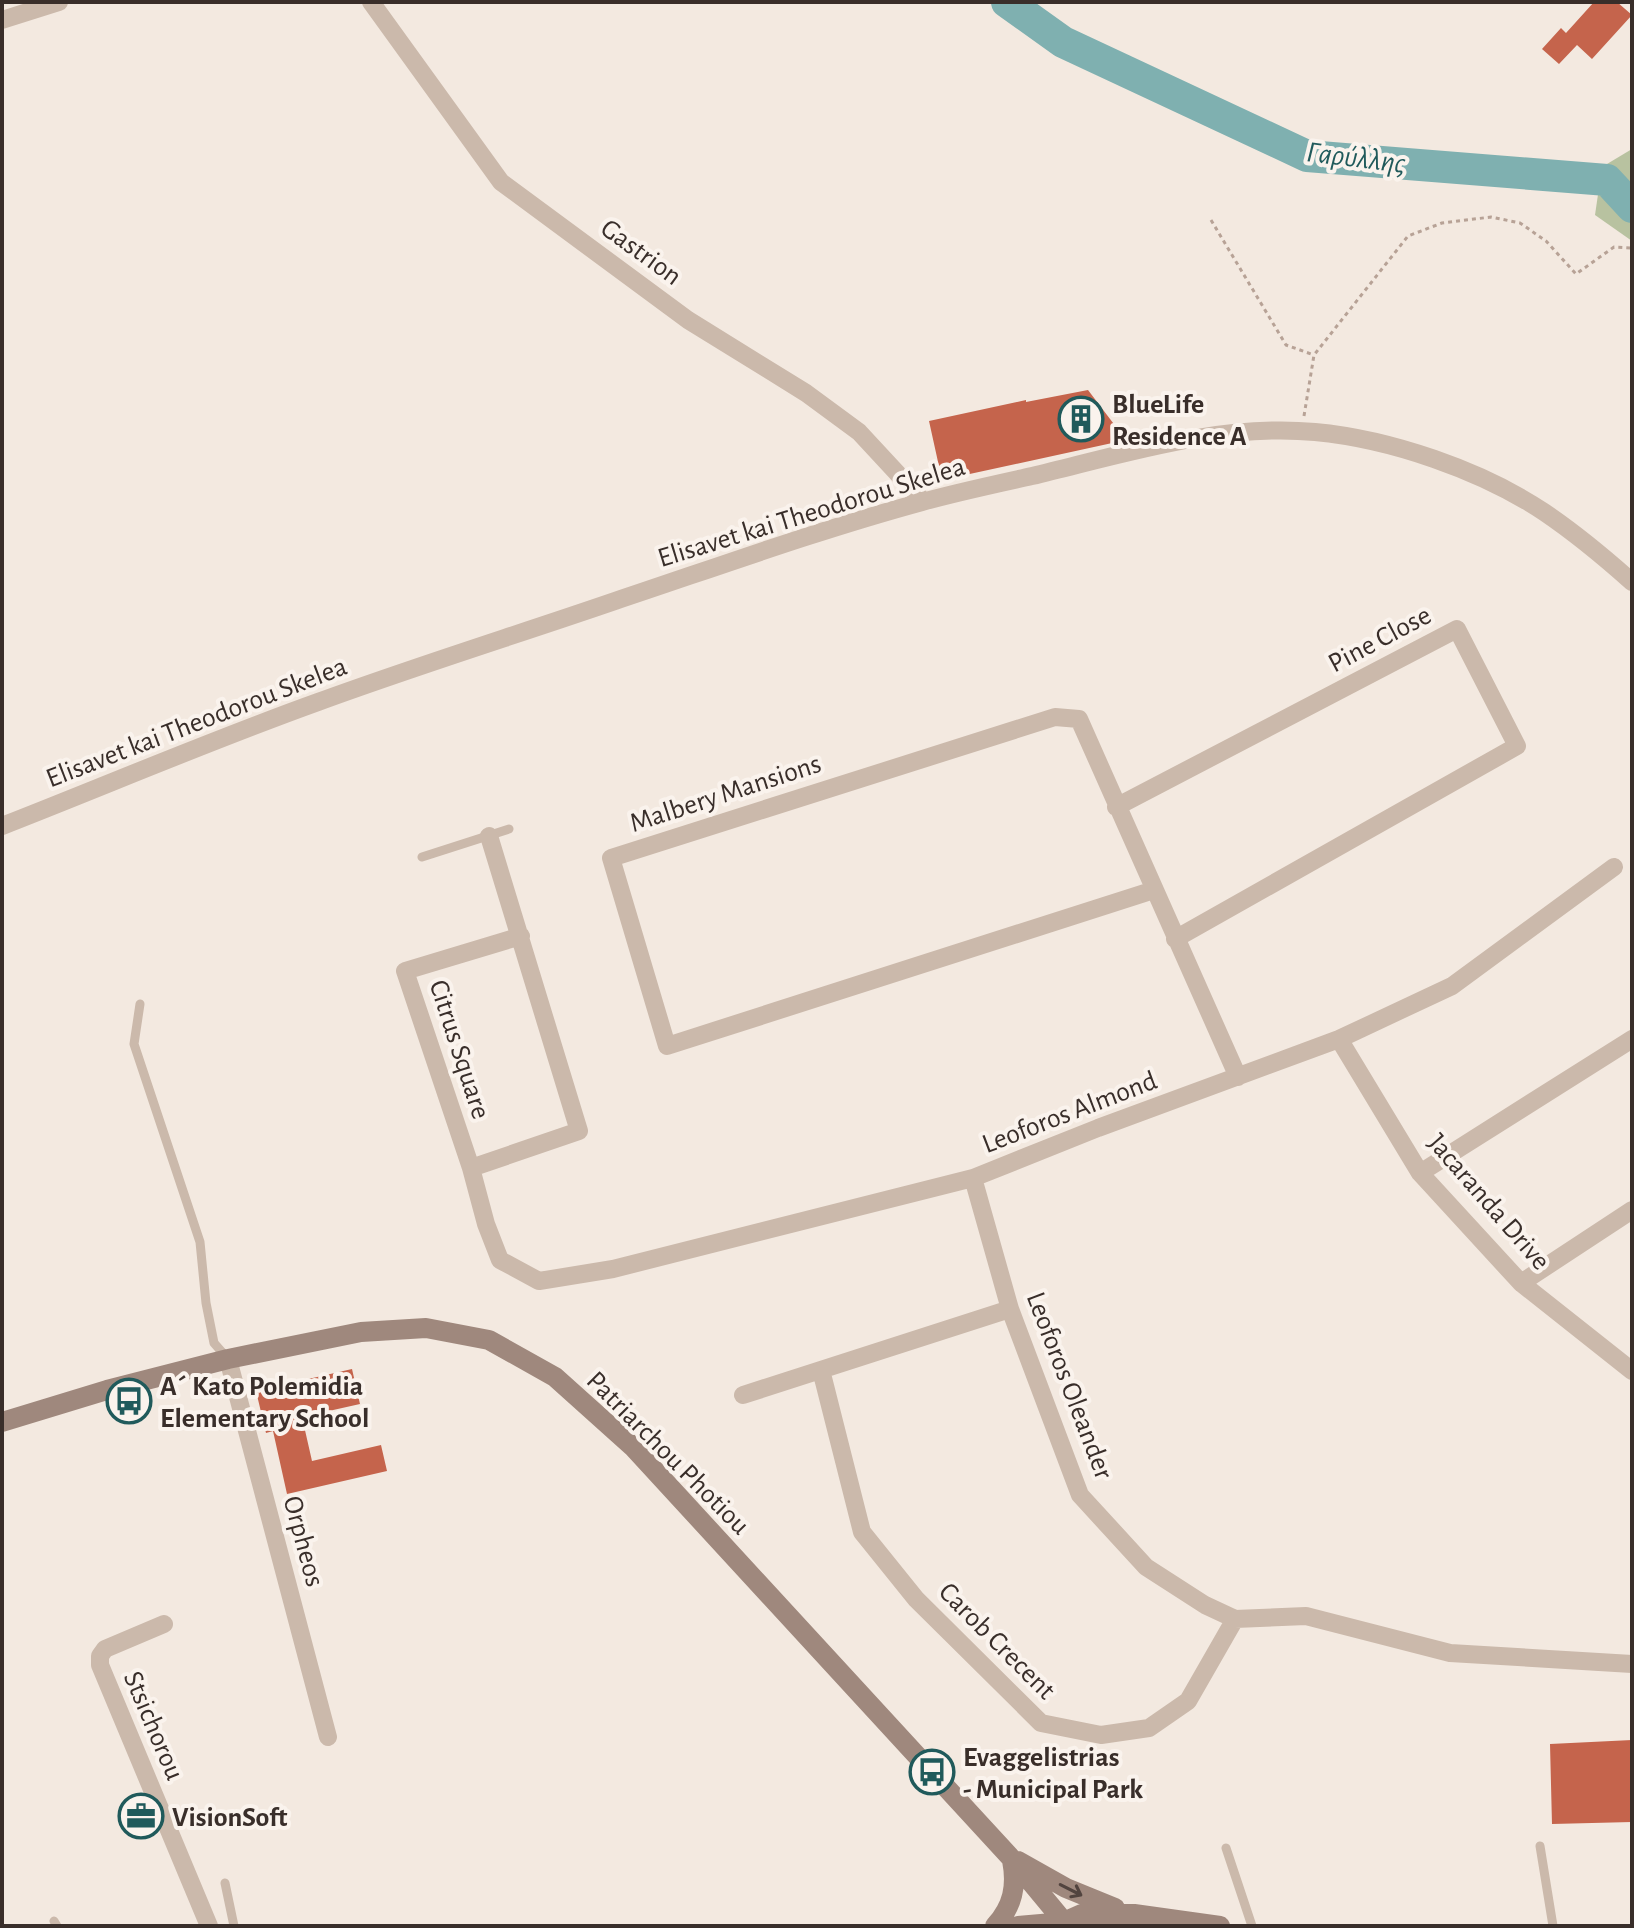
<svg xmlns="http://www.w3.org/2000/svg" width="1634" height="1928" font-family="'Alegreya Sans',sans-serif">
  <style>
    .green { fill: #b8c2a0 }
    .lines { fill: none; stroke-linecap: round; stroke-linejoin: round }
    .river { stroke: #7fb0b0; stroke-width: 32 }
    .building { fill: #c5644c }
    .path { stroke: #b7a296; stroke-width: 3; stroke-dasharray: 4 4; stroke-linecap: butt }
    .lane { stroke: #cbb9ab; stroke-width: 9 }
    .street { stroke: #cbb9ab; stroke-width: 18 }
    .secondary { stroke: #9f887d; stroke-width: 20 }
    .oneway { stroke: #52443f }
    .labels { text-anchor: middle; stroke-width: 8; stroke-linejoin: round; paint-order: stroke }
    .street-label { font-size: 28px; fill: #392e2a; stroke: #faf3ed }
    .poi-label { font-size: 28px; font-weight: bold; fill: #392e2a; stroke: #faf3ed; text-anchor: start }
    .water-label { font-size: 30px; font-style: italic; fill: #205a5b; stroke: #faf3ed }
  </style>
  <rect width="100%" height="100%" fill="#f3e9e0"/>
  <path class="green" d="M 1632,149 L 1632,241 L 1595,215 L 1602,167 Z"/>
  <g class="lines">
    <path class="river" d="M 1007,2 L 1063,42 L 1307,156 L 1607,180 L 1632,207"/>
  </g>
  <path class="building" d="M 1594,2 L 1617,2 L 1632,15 L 1592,59 L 1577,45 L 1559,64 L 1542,49 L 1561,28 L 1566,33 Z
    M 1088,390 L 1126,440 L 942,480 L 929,421 L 1026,400 L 1026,402 Z
    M 352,1369 L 360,1404 L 302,1417 L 312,1461 L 381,1445 L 387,1471 L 287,1494 L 273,1431 L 266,1433 L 256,1391 Z
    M 1632,1740 L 1632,1822 L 1552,1824 L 1550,1744 Z"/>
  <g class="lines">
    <path class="path" d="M 1211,220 L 1286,345 L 1314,355
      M 1304,416 L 1314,355 L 1408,236 L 1442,223 L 1491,217 L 1520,223 L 1546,241 L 1576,274 L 1614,247 L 1632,248"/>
    <path class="lane" d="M 422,857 L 509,829
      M 140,1004 L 134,1044 L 200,1242 L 206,1303 L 214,1343 L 228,1359
      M 1540,1846 L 1553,1926
      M 1226,1848 L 1252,1926
      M 225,1883 L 234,1926
      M 54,1921 L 57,1926"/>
    <path class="street" d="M 371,2 L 501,182 L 688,320 L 806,393 L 859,432 L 923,501
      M 2,20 L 59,2
      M 1116,807 L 1457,629 L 1517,746 L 1175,939
      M 2,826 C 107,785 212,740 318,702 C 416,666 516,635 615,601 C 717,567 819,530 922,502 C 958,492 996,484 1032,476 C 1124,454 1220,423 1315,432 C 1390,439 1481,470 1544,512 C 1575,533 1604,557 1632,582
      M 1154,890 L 667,1046 L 611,858 L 1055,717 L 1079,719 L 1238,1077
      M 521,936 L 405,971 L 471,1168 L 486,1224 L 500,1260 L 539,1281 L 613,1269 L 973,1178 L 1098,1128 L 1339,1039 L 1452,986 L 1614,867
      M 1339,1039 L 1420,1173 L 1521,1283 L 1632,1371
      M 471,1168 L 579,1131 L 489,836
      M 1420,1173 L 1632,1039
      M 973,1178 L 1010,1309 L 1080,1495 L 1146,1567 L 1205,1605 L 1235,1619 L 1306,1616 L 1450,1653 L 1632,1664
      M 1521,1283 L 1632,1210
      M 228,1359 L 328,1737
      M 821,1370 L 862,1532 L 916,1599 L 1041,1723 L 1101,1735 L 1149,1728 L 1188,1701 L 1235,1619
      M 743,1395 L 1010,1309
      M 164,1624 L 105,1649 L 100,1656 L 100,1665 L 209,1926"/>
    <path class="secondary" d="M 2,1422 L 107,1390 L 228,1359 L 361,1332 L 426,1328 L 489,1340 L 555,1377 L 633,1447 L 1011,1858 L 1064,1922
      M 1018,1861 L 1066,1888 L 1115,1908
      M 1064,1922 L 1082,1914 L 1134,1914 L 1220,1926
      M 995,1926 C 1013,1906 1017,1886 1012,1860
      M 1018,1926 L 1064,1922 L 1073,1925"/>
  </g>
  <defs><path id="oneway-shaft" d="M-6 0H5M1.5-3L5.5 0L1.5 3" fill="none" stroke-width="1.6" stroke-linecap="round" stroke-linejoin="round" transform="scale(2)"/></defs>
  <use class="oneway" href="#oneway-shaft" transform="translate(1071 1890) rotate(27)"/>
  <defs>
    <g id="building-ring" transform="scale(2.3)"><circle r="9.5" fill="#faf3ed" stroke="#205a5b" stroke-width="1.5"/><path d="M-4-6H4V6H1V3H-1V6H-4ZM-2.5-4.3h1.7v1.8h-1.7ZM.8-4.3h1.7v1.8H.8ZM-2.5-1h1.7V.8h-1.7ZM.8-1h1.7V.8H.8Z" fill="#205a5b"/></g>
    <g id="bus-ring" transform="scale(2.3)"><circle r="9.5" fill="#faf3ed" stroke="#205a5b" stroke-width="1.5"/><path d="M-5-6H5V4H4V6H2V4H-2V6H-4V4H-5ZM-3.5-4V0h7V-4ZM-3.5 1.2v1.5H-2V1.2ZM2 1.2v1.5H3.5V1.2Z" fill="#205a5b"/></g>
    <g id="office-ring" transform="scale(2.3)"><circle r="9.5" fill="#faf3ed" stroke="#205a5b" stroke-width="1.5"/><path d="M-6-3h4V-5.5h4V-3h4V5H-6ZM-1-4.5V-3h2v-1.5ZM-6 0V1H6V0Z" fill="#205a5b"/></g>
  </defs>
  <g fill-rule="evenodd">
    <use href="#building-ring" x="1081" y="419"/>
    <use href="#bus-ring" x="129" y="1401"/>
    <use href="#bus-ring" x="932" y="1772"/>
    <use href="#office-ring" x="141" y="1816"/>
  </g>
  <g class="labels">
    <g class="street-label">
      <text transform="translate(642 251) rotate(36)" y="10">Gastrion</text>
      <text transform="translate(811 511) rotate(-17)" y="10">Elisavet kai Theodorou Skelea</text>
      <text transform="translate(1379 638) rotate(-28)" y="10">Pine Close</text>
      <text transform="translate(196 721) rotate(-21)" y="10">Elisavet kai Theodorou Skelea</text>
      <text transform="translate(725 792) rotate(-18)" y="10">Malbery Mansions</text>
      <text transform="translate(461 1049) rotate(72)" y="10">Citrus Square</text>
      <text transform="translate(1069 1111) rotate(-21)" y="10">Leoforos Almond</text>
      <text transform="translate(1490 1201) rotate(49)" y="10">Jacaranda Drive</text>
      <text transform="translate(1071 1385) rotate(69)" y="10">Leoforos Oleander</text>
      <text transform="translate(669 1452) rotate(45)" y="10">Patriarchou Photiou</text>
      <text transform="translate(305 1541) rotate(75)" y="10">Orpheos</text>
      <text transform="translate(998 1640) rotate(45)" y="10">Carob Crecent</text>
      <text transform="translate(155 1725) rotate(67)" y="10">Stsichorou</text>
    </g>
    <g class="poi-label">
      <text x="1112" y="413">BlueLife<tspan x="1112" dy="32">Residence A</tspan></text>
      <text x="160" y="1395">A´ Kato Polemidia<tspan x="160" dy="32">Elementary School</tspan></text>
      <text x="963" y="1766">Evaggelistrias<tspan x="963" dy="32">- Municipal Park</tspan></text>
      <text x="172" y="1826">VisionSoft</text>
    </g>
    <g class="water-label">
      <text transform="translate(1356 157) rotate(7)" y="10">Γαρύλλης</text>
    </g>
  </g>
  <rect width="1634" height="1928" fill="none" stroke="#392e2a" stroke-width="8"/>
</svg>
